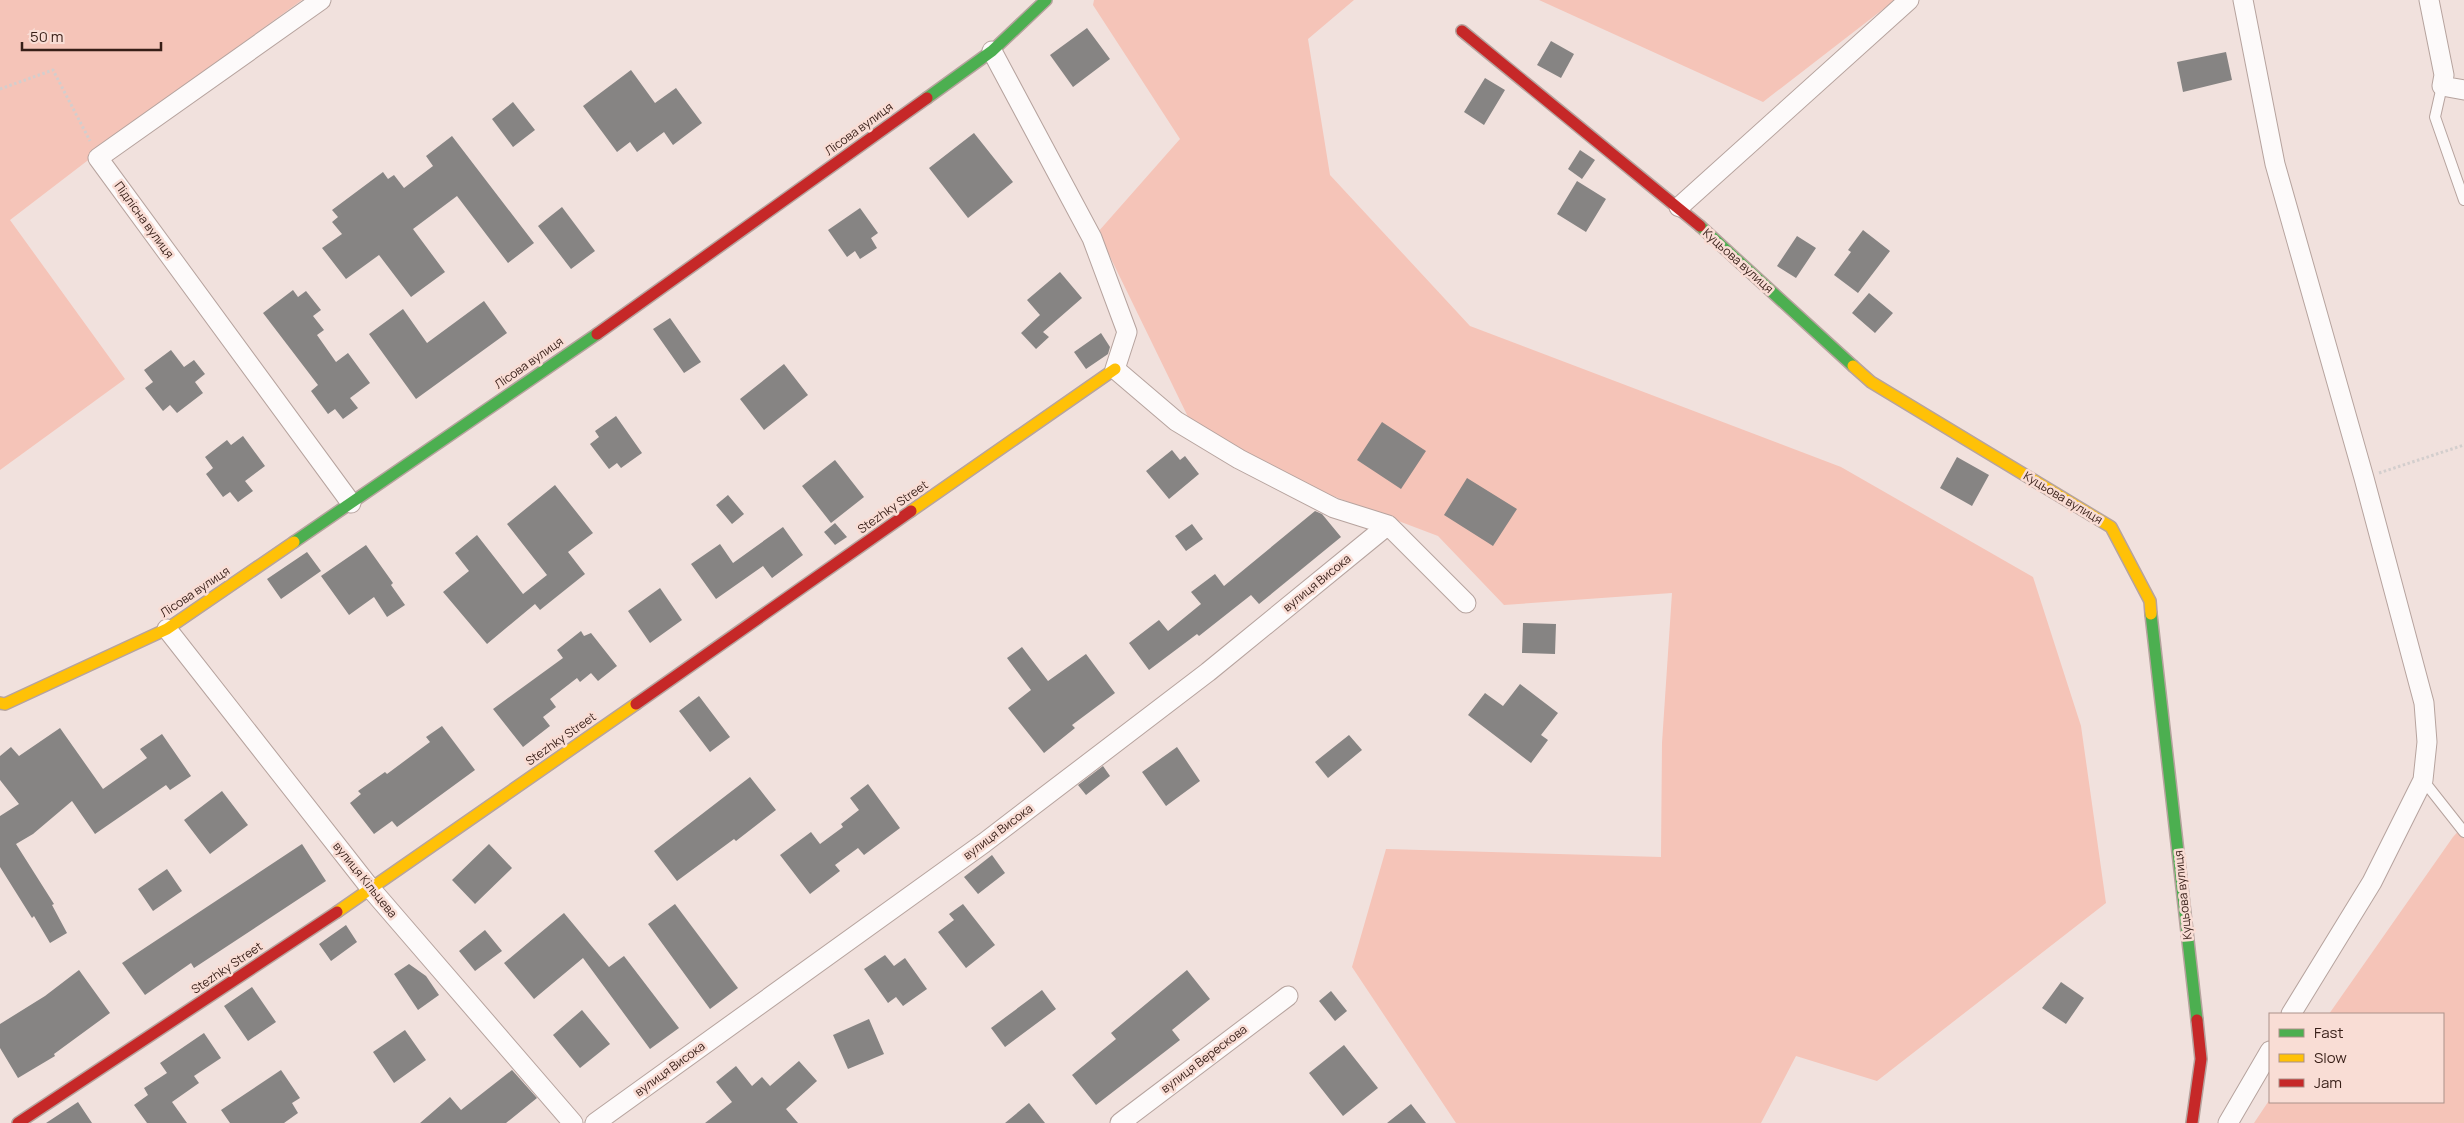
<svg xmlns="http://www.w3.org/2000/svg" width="2464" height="1123" font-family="Manrope,sans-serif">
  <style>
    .green { fill: #f5c4b8 }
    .building { fill: #868483 }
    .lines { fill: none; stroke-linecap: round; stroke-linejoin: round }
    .lane-casing { stroke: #b6a39e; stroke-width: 12 }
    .street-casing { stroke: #b6a39e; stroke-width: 21 }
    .fast-casing { stroke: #b6a39e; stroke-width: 14 }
    .slow-casing { stroke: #b6a39e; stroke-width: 14 }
    .jam-casing { stroke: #b6a39e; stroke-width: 14 }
    .path { stroke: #d3cecd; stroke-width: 3; stroke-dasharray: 2.5 2.5; stroke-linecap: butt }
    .lane { stroke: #fdfafa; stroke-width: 10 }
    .street { stroke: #fdfafa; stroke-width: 19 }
    .fast { stroke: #4caf50; stroke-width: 11 }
    .slow { stroke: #ffc107; stroke-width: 11 }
    .jam { stroke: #c62828; stroke-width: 11 }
    .labels { text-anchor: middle; stroke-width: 5; stroke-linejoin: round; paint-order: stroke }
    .street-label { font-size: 12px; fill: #371e17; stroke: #f9ddd5 }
  </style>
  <rect width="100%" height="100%" fill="#f1e1dd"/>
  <path class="green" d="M 0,0 L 302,0 L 207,69 L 10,220 L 125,379 L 0,470 Z
    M 1094,0 L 1354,0 L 1308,39 L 1330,175 L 1470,326 L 1841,467 L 2033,577 L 2081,726 L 2106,903 L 1877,1081 L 1796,1056 L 1761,1123 L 1456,1123 L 1352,967 L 1386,849 L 1661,857 L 1662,743 L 1672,593 L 1504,605 L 1438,536 L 1293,481 L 1191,423 L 1098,232 L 1180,139 L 1093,5 Z
    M 1539,0 L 1895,0 L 1763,102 Z
    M 2464,825 L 2464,1123 L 2254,1123 L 2270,1099 L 2270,1102 L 2443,1102 L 2443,1014 L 2329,1014 L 2453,837 Z"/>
  <path class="building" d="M 1087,28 L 1110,59 L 1073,87 L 1050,55 Z
    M 1551,41 L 1574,54 L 1561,78 L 1537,65 Z
    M 2226,52 L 2232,80 L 2183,92 L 2177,62 Z
    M 631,70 L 655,103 L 676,88 L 702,123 L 673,145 L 664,132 L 637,152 L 630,142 L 617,152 L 583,106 Z
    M 1485,78 L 1505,90 L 1484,125 L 1464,112 Z
    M 513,102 L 535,130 L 513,147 L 492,119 Z
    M 974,133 L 1013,182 L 968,218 L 929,168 Z
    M 452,136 L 534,243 L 508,263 L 457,196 L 413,229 L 445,272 L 411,297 L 379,255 L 346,279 L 322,248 L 342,234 L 332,222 L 338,217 L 332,210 L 383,172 L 388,179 L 394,175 L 404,188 L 433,166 L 426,156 Z
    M 1580,150 L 1595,160 L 1582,179 L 1568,169 Z
    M 1577,181 L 1606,199 L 1586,232 L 1557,214 Z
    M 562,207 L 595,251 L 571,269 L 538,226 Z
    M 860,208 L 878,233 L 871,238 L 877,248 L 860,259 L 855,251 L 847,257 L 828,230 Z
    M 1863,230 L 1890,251 L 1858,293 L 1834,275 L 1851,252 L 1848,250 Z
    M 1797,236 L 1816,248 L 1796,278 L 1777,266 Z
    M 1060,272 L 1082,298 L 1043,332 L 1049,337 L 1036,349 L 1021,333 L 1040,315 L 1027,300 Z
    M 293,290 L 298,297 L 306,291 L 321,310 L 313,316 L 324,330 L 317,335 L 336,362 L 348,353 L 370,383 L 350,398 L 358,408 L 343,419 L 335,409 L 328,414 L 311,391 L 318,385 L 263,313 Z
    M 1869,293 L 1893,313 L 1875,333 L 1852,313 Z
    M 484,301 L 507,333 L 416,399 L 369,334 L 403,309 L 427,343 Z
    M 670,318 L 701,362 L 684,373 L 653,329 Z
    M 1101,333 L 1110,347 L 1108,354 L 1086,369 L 1074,352 Z
    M 171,350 L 184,367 L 194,360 L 205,374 L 195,382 L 203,393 L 177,413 L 170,405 L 163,411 L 145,388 L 153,382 L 144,370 Z
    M 784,364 L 808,395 L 764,430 L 740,399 Z
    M 616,416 L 642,453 L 621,468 L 617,463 L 609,469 L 590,444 L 599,437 L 595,431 Z
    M 1382,422 L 1426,451 L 1401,489 L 1357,460 Z
    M 243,436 L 265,466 L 245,481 L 253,491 L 238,502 L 230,492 L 223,497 L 206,474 L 213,468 L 205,457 L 227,440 L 231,445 Z
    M 1172,450 L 1180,460 L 1185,456 L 1199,474 L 1169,499 L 1146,471 Z
    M 1957,457 L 1989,475 L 1972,506 L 1940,488 Z
    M 835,460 L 864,497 L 831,523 L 802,486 Z
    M 1467,478 L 1517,509 L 1493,546 L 1444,515 Z
    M 555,485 L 593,533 L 568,552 L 585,574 L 540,610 L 535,604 L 487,644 L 443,592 L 469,571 L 455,553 L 477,535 L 523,594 L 547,575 L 507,524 Z
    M 728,495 L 744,514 L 732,524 L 716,505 Z
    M 1315,511 L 1322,514 L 1341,537 L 1259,604 L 1251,595 L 1199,636 L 1197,634 L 1149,670 L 1129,643 L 1159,620 L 1168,631 L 1201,604 L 1191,592 L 1215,574 L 1224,586 Z
    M 835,523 L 847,537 L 835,545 L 824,532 Z
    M 1192,524 L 1203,539 L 1186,551 L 1175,536 Z
    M 783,527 L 803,555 L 772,578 L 763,566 L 716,599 L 691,564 L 720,544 L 733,563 Z
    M 366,545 L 393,583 L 391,585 L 405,605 L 387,617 L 374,597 L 349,615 L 321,576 Z
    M 307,552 L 321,571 L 281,599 L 267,579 Z
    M 660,588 L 682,620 L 650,643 L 628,611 Z
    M 1523,623 L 1556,624 L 1555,654 L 1522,653 Z
    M 581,631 L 584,636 L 591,633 L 617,666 L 598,681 L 591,673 L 580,682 L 577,678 L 550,699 L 556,707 L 543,717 L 550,726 L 523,747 L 493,709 L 563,658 L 557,650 Z
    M 1022,647 L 1048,681 L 1086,654 L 1115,693 L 1072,725 L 1075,728 L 1044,753 L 1008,708 L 1031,690 L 1007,658 Z
    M 1520,684 L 1558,713 L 1541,735 L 1548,740 L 1531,763 L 1468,715 L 1485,693 L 1503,706 Z
    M 699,696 L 730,737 L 710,752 L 679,711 Z
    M 442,726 L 475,770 L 397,827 L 392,821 L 374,834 L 350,803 L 361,794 L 358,791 L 385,772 L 387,774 L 430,742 L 426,737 Z
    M 60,728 L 103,789 L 147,758 L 140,749 L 162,734 L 191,776 L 170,790 L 166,785 L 95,834 L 72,801 L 33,834 L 16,844 L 54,904 L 52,905 L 67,933 L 50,943 L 34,916 L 32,918 L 0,867 L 0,816 L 19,804 L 0,780 L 0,756 L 11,747 L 19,756 Z
    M 1349,735 L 1362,750 L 1328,778 L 1315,762 Z
    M 1177,747 L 1200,781 L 1166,806 L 1142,772 Z
    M 1103,766 L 1110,776 L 1086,795 L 1078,785 Z
    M 750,777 L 776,810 L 736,841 L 734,839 L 677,881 L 654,851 Z
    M 868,784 L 900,828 L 864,855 L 858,848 L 835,865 L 840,871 L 810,894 L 780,855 L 811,832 L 820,844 L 843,827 L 841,824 L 859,810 L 850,798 Z
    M 222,791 L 248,825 L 210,854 L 184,820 Z
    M 302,844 L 326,881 L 194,968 L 191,963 L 145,995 L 122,963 Z
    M 489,844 L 512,868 L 475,904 L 452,880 Z
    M 992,855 L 1005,873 L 978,894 L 964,877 Z
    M 167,869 L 182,891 L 153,911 L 138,889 Z
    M 675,904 L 738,988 L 710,1009 L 648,924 Z
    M 963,904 L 995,945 L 966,968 L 938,932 L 954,920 L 949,914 Z
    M 564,913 L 609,967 L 624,956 L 679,1028 L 650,1049 L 583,958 L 534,999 L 504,963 Z
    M 346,925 L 357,942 L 331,961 L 319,944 Z
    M 485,930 L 502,951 L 475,971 L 459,951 Z
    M 885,955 L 894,966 L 905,958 L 927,989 L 903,1006 L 896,997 L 888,1003 L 864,969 Z
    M 409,964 L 426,976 L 439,995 L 418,1010 L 394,974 Z
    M 79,970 L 110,1013 L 54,1054 L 55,1056 L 18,1078 L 0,1048 L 0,1024 L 45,996 Z
    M 1187,970 L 1210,999 L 1172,1030 L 1180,1040 L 1096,1105 L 1072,1075 L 1116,1039 L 1111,1033 Z
    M 2061,982 L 2084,998 L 2066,1024 L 2042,1008 Z
    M 252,987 L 276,1022 L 248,1041 L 224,1006 Z
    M 1042,990 L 1056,1009 L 1005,1047 L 991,1028 Z
    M 1331,991 L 1347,1011 L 1335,1021 L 1319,1001 Z
    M 582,1010 L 610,1044 L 580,1068 L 553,1035 Z
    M 869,1019 L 884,1054 L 848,1069 L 833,1035 Z
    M 405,1030 L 426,1060 L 394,1083 L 373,1052 Z
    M 204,1033 L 221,1058 L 194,1076 L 199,1083 L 172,1102 L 187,1123 L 147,1123 L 134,1105 L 148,1095 L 144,1088 L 167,1073 L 160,1063 Z
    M 1344,1045 L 1378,1088 L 1343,1116 L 1309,1073 Z
    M 799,1061 L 817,1081 L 786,1109 L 798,1123 L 705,1123 L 732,1102 L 716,1082 L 736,1066 L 752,1086 L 762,1077 L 770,1086 Z
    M 281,1070 L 300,1098 L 292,1103 L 298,1113 L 284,1123 L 230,1123 L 221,1110 Z
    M 512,1070 L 537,1098 L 506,1123 L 420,1123 L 450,1097 L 461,1110 Z
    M 78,1102 L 92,1123 L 46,1123 Z
    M 1029,1103 L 1045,1123 L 1005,1123 Z
    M 1411,1104 L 1426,1123 L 1387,1123 Z"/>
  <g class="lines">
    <g class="lane-casing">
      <path id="lane" d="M 2442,86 L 2435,117 L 2464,200
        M 2423,780 L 2464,832"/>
    </g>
    <g class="street-casing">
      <path id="street" d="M 321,0 L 98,158 L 351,503
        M 2243,0 L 2275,164 L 2364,478 L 2424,703 L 2427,742 L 2423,780 L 2372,882 L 2291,1014
        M 2429,0 L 2444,75 L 2442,86 L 2464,90
        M 992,51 L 1092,238 L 1127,332 L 1115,369 L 1176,421 L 1239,459 L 1334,508 L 1388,525 L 1466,603
        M 1679,207 L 1909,0
        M 167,629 L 371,889 L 573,1123
        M 595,1123 L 984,843 L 1208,672 L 1388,525
        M 1120,1123 L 1288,996
        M 2228,1123 L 2270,1051"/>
    </g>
    <g class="fast-casing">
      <path id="fast" d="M 927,98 L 992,51 L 1046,0
        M 1700,226 L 1853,366
        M 294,542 L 597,334
        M 2151,614 L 2197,1020"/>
    </g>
    <g class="slow-casing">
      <path id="slow" d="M 1853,366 L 1871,382 L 2111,527 L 2150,601 L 2151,614
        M 911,511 L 1115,369
        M 0,703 L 5,704 L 167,629 L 294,542
        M 337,912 L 636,704"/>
    </g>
    <g class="jam-casing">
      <path id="jam" d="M 1462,31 L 1700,226
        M 597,334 L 927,98
        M 636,704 L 911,511
        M 18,1123 L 337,912
        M 2192,1123 L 2201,1059 L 2197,1020"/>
    </g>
    <path class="path" d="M 0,89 L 53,70 L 90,141
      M 2379,473 L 2464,445"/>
    <use href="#lane" class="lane"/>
    <use href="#street" class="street"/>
    <use href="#fast" class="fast"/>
    <use href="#slow" class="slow"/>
    <use href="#jam" class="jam"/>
  </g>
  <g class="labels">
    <g class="street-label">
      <text transform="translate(859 129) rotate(-36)" y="4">Лісова вулиця</text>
      <text transform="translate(144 220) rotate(54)" y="4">Підлісна вулиця</text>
      <text transform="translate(1738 261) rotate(42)" y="4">Куцьова вулиця</text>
      <text transform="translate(529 363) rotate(-35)" y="4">Лісова вулиця</text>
      <text transform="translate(2063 498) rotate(31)" y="4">Куцьова вулиця</text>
      <text transform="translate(893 507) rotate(-35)" y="4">Stezhky Street</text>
      <text transform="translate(1317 583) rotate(-39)" y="4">вулиця Висока</text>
      <text transform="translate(195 592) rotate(-34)" y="4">Лісова вулиця</text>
      <text transform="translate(561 739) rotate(-35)" y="4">Stezhky Street</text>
      <text transform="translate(998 832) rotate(-37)" y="4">вулиця Висока</text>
      <text transform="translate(365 880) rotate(51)" y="4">вулиця Кільцева</text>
      <text transform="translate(2183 895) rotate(-96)" y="4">Куцьова вулиця</text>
      <text transform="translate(227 968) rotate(-34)" y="4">Stezhky Street</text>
      <text transform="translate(1204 1059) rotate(-37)" y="4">вулиця Верескова</text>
      <text transform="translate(670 1069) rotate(-36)" y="4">вулиця Висока</text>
    </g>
  </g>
  <rect x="2269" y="1013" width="175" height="90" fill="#f9ddd5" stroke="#ab9189"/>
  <rect x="2279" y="1029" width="25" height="8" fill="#4caf50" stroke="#ab9189"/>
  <text x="2314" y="1038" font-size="15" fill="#371e17">Fast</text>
  <rect x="2279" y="1054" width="25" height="8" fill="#ffc107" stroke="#ab9189"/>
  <text x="2314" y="1063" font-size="15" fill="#371e17">Slow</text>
  <rect x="2279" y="1079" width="25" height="8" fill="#c62828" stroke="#ab9189"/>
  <text x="2314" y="1088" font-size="15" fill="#371e17">Jam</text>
  <path d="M22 42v8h139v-8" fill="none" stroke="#371e17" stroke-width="2.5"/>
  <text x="30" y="42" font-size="15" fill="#371e17" stroke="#f9ddd5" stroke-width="4" paint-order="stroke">50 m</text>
</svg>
